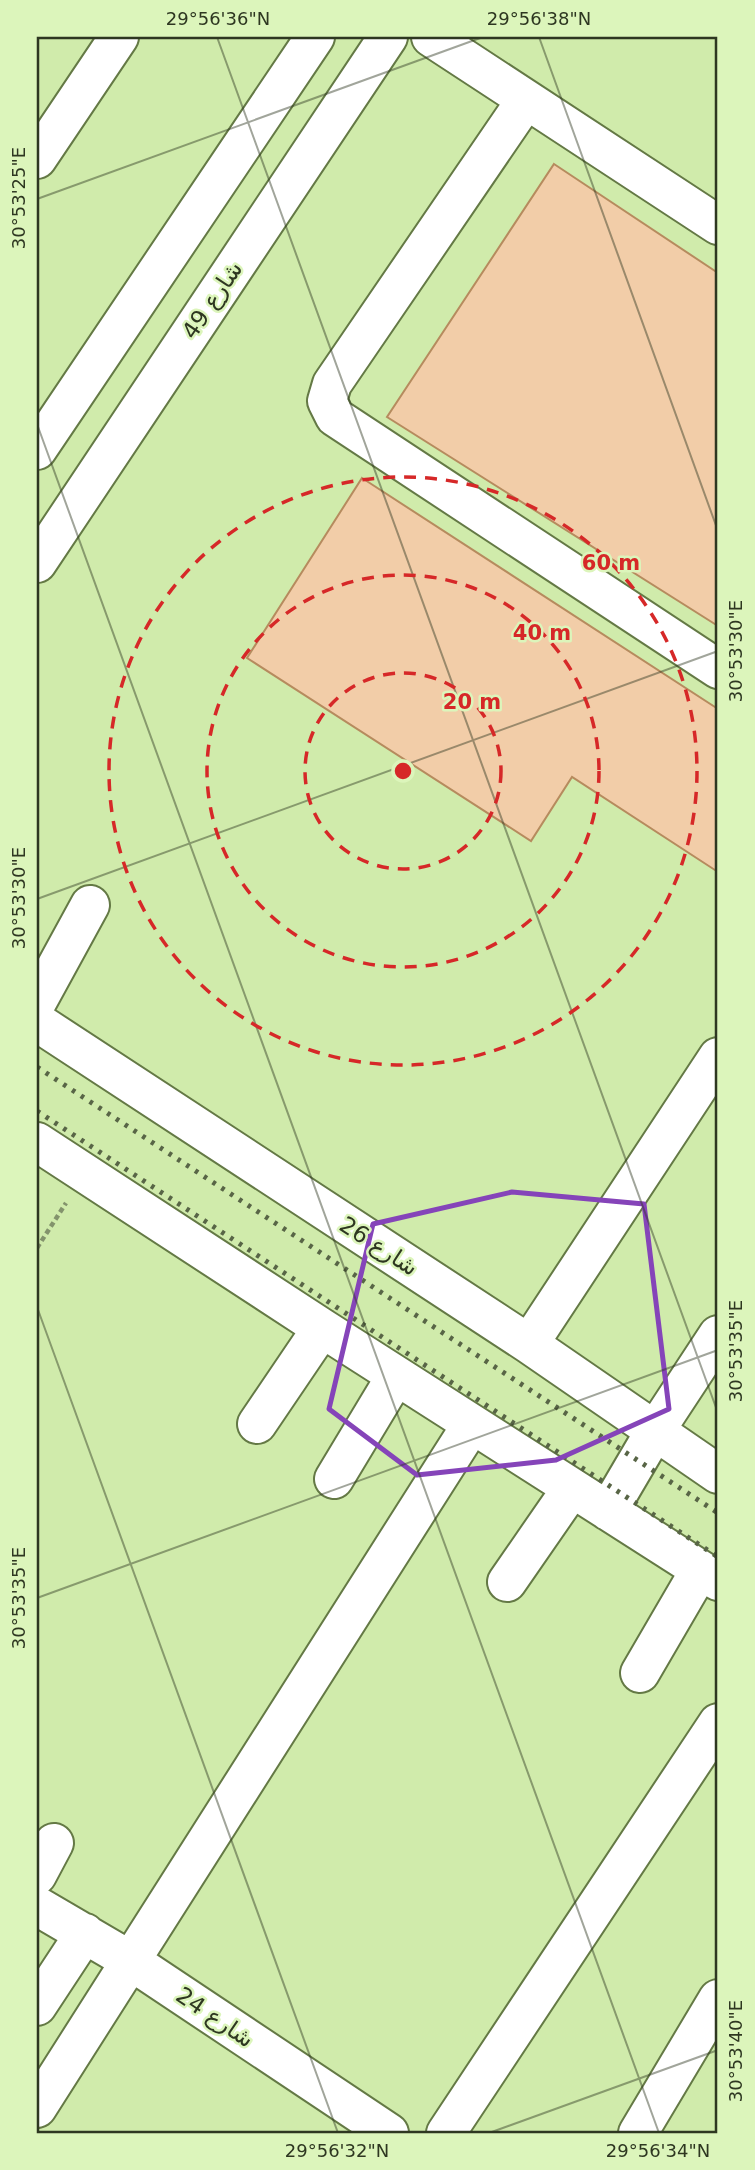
<svg xmlns="http://www.w3.org/2000/svg" width="755" height="2170" font-family="'DejaVu Sans',Vazirmatn,sans-serif">
  <style>
    .built { fill: #d0ebab }
    .building { fill: #f2cda8; stroke: #b68b5e; stroke-width: 2 }
    .lines { fill: none; stroke-linecap: round; stroke-linejoin: round }
    .minor-casing { stroke: #647945; stroke-width: 42 }
    .path { stroke: #83936c; stroke-width: 4.5; stroke-dasharray: 5 3.5; stroke-linecap: butt }
    .minor { stroke: #fff; stroke-width: 38 }
    .rail { stroke: #586546; stroke-width: 5; stroke-dasharray: 3.5 7; stroke-linecap: butt }
    .marked { fill: none; stroke: #8544b9; stroke-width: 5; stroke-linejoin: round }
    .ticks { fill: none; stroke: #2e3721; stroke-width: 2; stroke-opacity: 0.45 }
    .ring { fill: none; stroke: #d62828; stroke-width: 3.5; stroke-dasharray: 12 9 }
    .labels { text-anchor: middle; stroke-width: 5; stroke-linejoin: round; paint-order: stroke }
    .street-label { font-size: 23px; fill: #2e3721; stroke: #dcf5bb }
    .centre { fill: #d62828; stroke: #dcf5bb; stroke-width: 3.5 }
    .ring-label { font-size: 21px; text-anchor: middle; font-weight: bold; fill: #d62828; stroke: #dcf5bb; stroke-width: 5; stroke-linejoin: round; paint-order: stroke }
    .neatline { fill: none; stroke: #2e3721; stroke-width: 2.5 }
    .ticks-label { font-size: 18px; text-anchor: middle; fill: #2e3721 }
  </style>
  <rect width="100%" height="100%" fill="#dcf5bb"/>
  <path class="built" d="M 37,37 L 718,37 L 718,2133 L 37,2133 Z"/>
  <path class="building" d="M 554,164 L 718,273 L 718,626 L 387,417 Z
    M 362,478 L 718,709 L 718,872 L 572,777 L 531,841 L 247,658 Z"/>
  <g class="lines">
    <g class="minor-casing">
      <path id="minor" d="M 431,37 L 718,225
        M 526,100 L 332,384 L 327,401 L 335,417 L 718,669
        M 37,159 L 119,37
        M 37,450 L 315,37
        M 37,563 L 388,37
        M 37,1002 L 90,905
        M 37,1022 L 529,1344 L 718,1474
        M 37,1142 L 322,1328 L 718,1581
        M 529,1344 L 718,1057
        M 257,1424 L 322,1328
        M 334,1479 L 396,1376
        M 608,1511 L 655,1431 L 718,1335
        M 507,1582 L 572,1488
        M 640,1673 L 700,1570
        M 37,1875 L 54,1843
        M 37,1906 L 131,1961 L 389,2133
        M 37,2006 L 85,1933
        M 37,2108 L 472,1424
        M 446,2133 L 718,1723
        M 638,2133 L 718,1999"/>
    </g>
    <path class="path" d="M 37,1248 L 66,1203"/>
    <use href="#minor" class="minor"/>
    <path class="rail" d="M 37,1067 L 718,1513
      M 37,1111 L 718,1557"/>
  </g>
  <path class="marked" d="M 512,1192 L 644,1204 L 669,1409 L 556,1460 L 417,1475 L 329,1409 L 373,1224 Z"/>
  <path class="ticks" d="M 217,37 L 718,1413M 539,37 L 718,531M 37,199 L 483,37M 37,424 L 659,2133M 37,899 L 718,651M 37,1307 L 338,2133M 37,1598 L 718,1350M 489,2133 L 718,2050"/>
  <g class="ring">
    <circle cx="403" cy="771" r="98"/>
    <circle cx="403" cy="771" r="196"/>
    <circle cx="403" cy="771" r="294"/>
  </g>
  <g class="labels">
    <g class="street-label">
      <text transform="translate(212 300) rotate(-56)" y="8">شارع 49</text>
      <text transform="translate(379 1246) rotate(33)" y="8">شارع 26</text>
      <text transform="translate(215 2017) rotate(34)" y="8">شارع 24</text>
    </g>
  </g>
  <circle cx="403" cy="771" r="10" class="centre"/>
  <g class="ring-label">
    <text x="611" y="570">60 m</text>
    <text x="542" y="640">40 m</text>
    <text x="472" y="709">20 m</text>
  </g>
  <rect width="755" height="2170" fill="none" stroke="#dcf5bb" stroke-width="77"/>
  <rect x="38" y="38" width="678" height="2094" class="neatline"/>
  <g class="ticks-label">
    <text x="218" y="25">29°56'36"N</text>
    <text x="539" y="25">29°56'38"N</text>
    <text transform="translate(19 198) rotate(-90)" y="6">30°53'25"E</text>
    <text transform="translate(736 651) rotate(-90)" y="6">30°53'30"E</text>
    <text transform="translate(19 898) rotate(-90)" y="6">30°53'30"E</text>
    <text transform="translate(736 1351) rotate(-90)" y="6">30°53'35"E</text>
    <text transform="translate(19 1598) rotate(-90)" y="6">30°53'35"E</text>
    <text transform="translate(736 2051) rotate(-90)" y="6">30°53'40"E</text>
    <text x="337" y="2157">29°56'32"N</text>
    <text x="658" y="2157">29°56'34"N</text>
  </g>
</svg>
